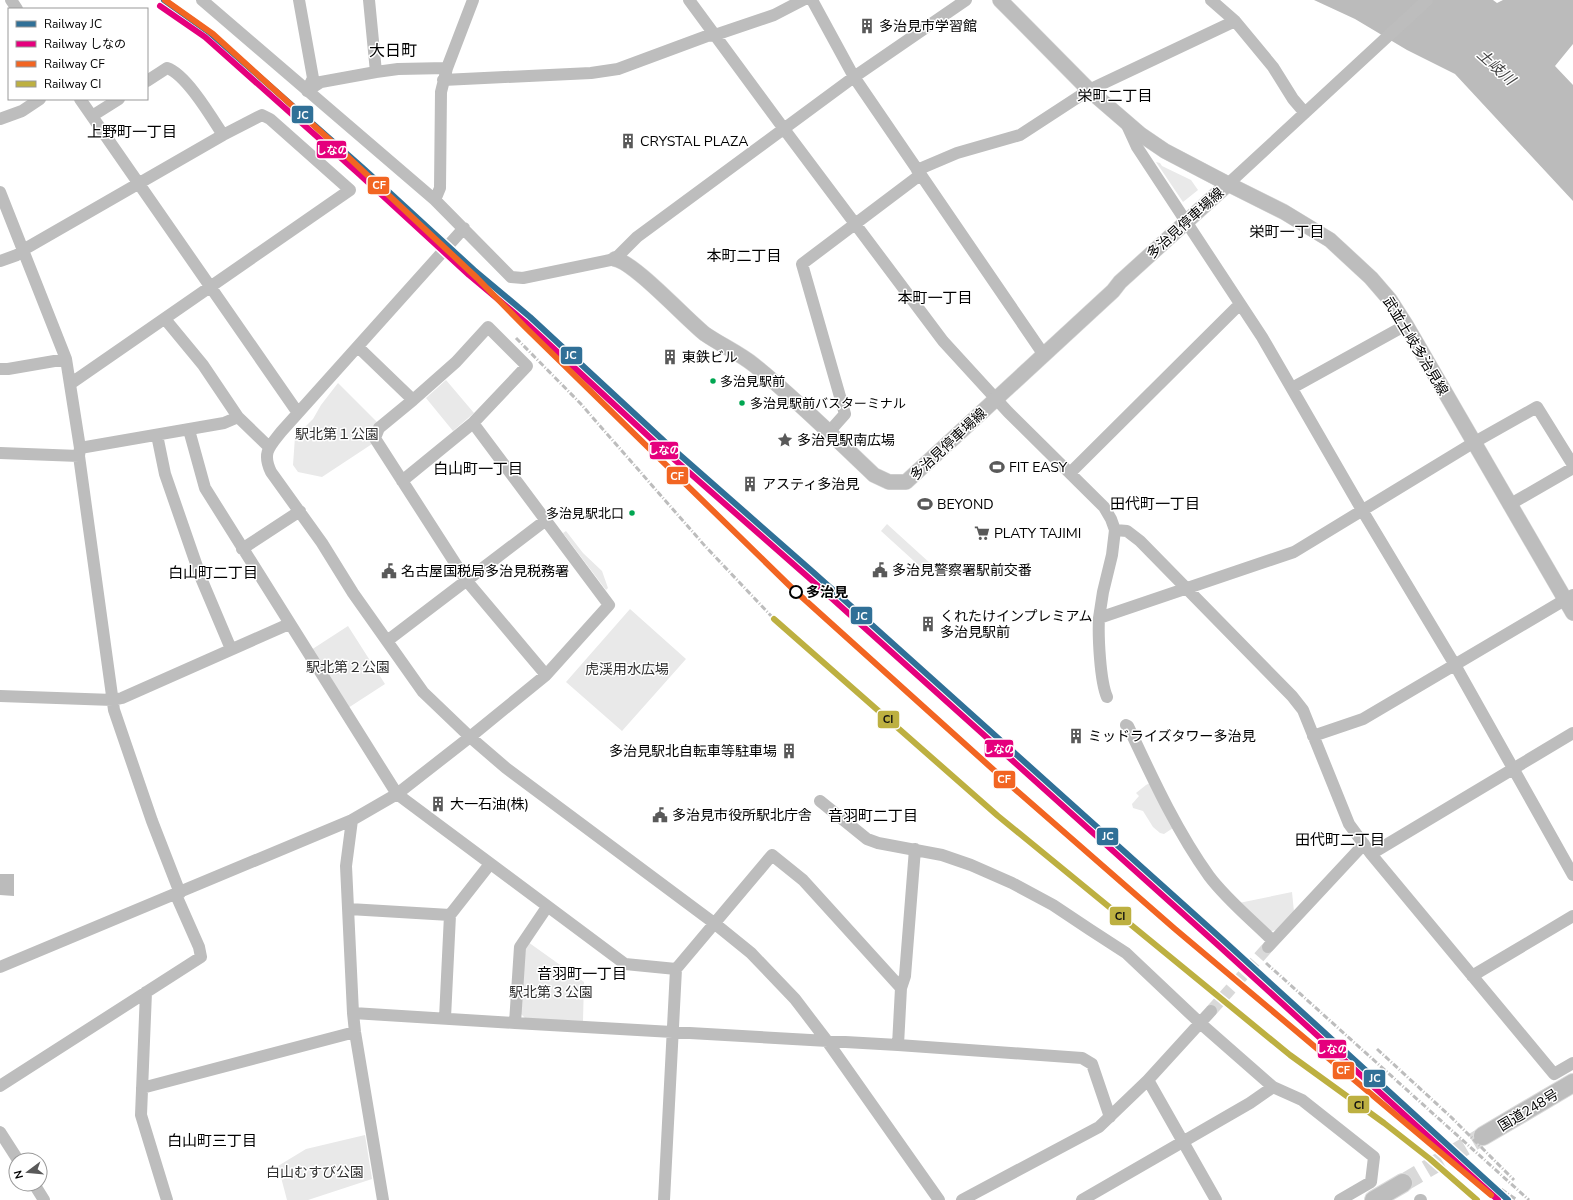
<svg xmlns="http://www.w3.org/2000/svg" width="1573" height="1200" font-family="'Nunito Sans','Noto Sans JP',sans-serif">
  <style>
    .green { fill: #e9e9e9 }
    .water { fill: #bbb }
    .lines { fill: none; stroke-linecap: round; stroke-linejoin: round }
    .minor-tunnel { stroke: #d9d9d9; stroke-width: 12; stroke-dasharray: 12 6; stroke-linecap: butt }
    .highway-tunnel { stroke: #d9d9d9; stroke-width: 18; stroke-dasharray: 18 9; stroke-linecap: butt }
    .major-casing { stroke: #dbdbdb; stroke-width: 16 }
    .highway-casing { stroke: #dbdbdb; stroke-width: 20 }
    .minor { stroke: #bdbdbd; stroke-width: 12 }
    .major { stroke: #bdbdbd; stroke-width: 15 }
    .highway { stroke: #bdbdbd; stroke-width: 18 }
    .rail { stroke: #bdbdbd; stroke-width: 3; stroke-dasharray: 6 2 1 2; stroke-linecap: butt }
    .rail-1-casing { stroke: #fff; stroke-width: 9 }
    .rail-2-casing { stroke: #fff; stroke-width: 9 }
    .rail-3-casing { stroke: #fff; stroke-width: 9 }
    .rail-4-casing { stroke: #fff; stroke-width: 9 }
    .rail-1 { stroke: #307097; stroke-width: 6 }
    .rail-2 { stroke: #e5007d; stroke-width: 6 }
    .rail-3 { stroke: #f26522; stroke-width: 6 }
    .rail-4 { stroke: #bdb041; stroke-width: 6 }
    .bus-dot { fill: #00a651; stroke: #fff; stroke-width: 1.5 }
    .stop-dot { fill: #fff; stroke: #000; stroke-width: 2 }
    .labels { text-anchor: middle; stroke-width: 3; stroke-linejoin: round; paint-order: stroke }
    .bus-label { font-size: 13px; fill: #000; stroke: #fff; text-anchor: start }
    .poi-label { font-size: 14px; fill: #000; stroke: #fff; text-anchor: start }
    .street-label { font-size: 14px; fill: #000; stroke: #fff }
    .park-label { font-size: 14px; fill: #2e2e2e; stroke: #fff }
    .stop-label { font-size: 14px; font-weight: bold; fill: #000; stroke: #fff; text-anchor: start }
    .water-label { font-size: 15px; font-style: italic; fill: #3f3f3f; stroke: #fff }
    .neighbourhood-label { font-size: 15px; fill: #000; stroke: #fff }
    .quarter-label { font-size: 16px; fill: #000; stroke: #fff }
    .line-badge { stroke: #fff; stroke-width: 1.5 }
    .badge-label { font-size: 11px; text-anchor: middle; font-weight: bold; fill: #fff }
    .pale-badge-label { font-size: 11px; text-anchor: middle; font-weight: bold; fill: #111 }
  </style>
  <rect width="100%" height="100%" fill="#fff"/>
  <path class="green" d="M 1156,162 L 1160,163 L 1162,166 L 1191,180 L 1198,190 L 1183,202 Z
    M 446,380 L 474,413 L 453,431 L 426,398 Z
    M 338,383 L 378,423 L 365,433 L 372,444 L 322,477 L 298,472 L 293,465 L 295,437 L 313,419 L 321,405 Z
    M 887,524 L 931,564 L 932,567 L 931,570 L 925,571 L 881,531 Z
    M 566,531 L 583,553 L 602,571 L 608,588 L 606,590 L 563,533 Z
    M 630,609 L 686,659 L 622,731 L 566,682 Z
    M 348,626 L 385,684 L 348,708 L 311,650 Z
    M 1150,783 L 1173,828 L 1164,834 L 1160,833 L 1153,827 L 1143,811 L 1133,808 L 1132,804 L 1139,796 L 1136,793 L 1146,785 Z
    M 1292,892 L 1294,912 L 1276,930 L 1268,932 L 1239,903 Z
    M 528,942 L 584,982 L 583,1021 L 526,1019 L 521,1014 L 524,948 Z
    M 365,1135 L 372,1179 L 308,1200 L 287,1200 L 278,1166 L 306,1149 Z"/>
  <path class="water" d="M 1314,0 L 1493,0 L 1497,3 L 1503,0 L 1573,0 L 1573,44 L 1555,66 L 1573,85 L 1573,201 L 1455,74 L 1407,50 L 1355,19 Z
    M 0,874 L 14,874 L 14,896 L 0,895 Z"/>
  <g class="lines">
    <path class="minor-tunnel" d="M 1211,1011 L 1268,947"/>
    <path class="highway-tunnel" d="M 1403,1183 L 1483,1136"/>
    <g class="major-casing">
      <path id="major" d="M 1000,0 L 1089,90 L 1140,134 L 1165,151 L 1228,184 L 1284,212 L 1330,240 L 1371,278 L 1390,300 L 1406,325 L 1573,613
        M 615,259 C 634,262 686,319 705,334 C 721,345 739,353 754,365 C 796,399 835,438 874,475 L 889,482 L 906,482 L 1113,291 L 1120,282 L 1228,184"/>
    </g>
    <g class="highway-casing">
      <path id="highway" d="M 1483,1136 L 1573,1083
        M 1374,1200 L 1403,1183"/>
    </g>
    <path class="minor" d="M 11,0 L 17,9
      M 202,0 L 435,200 L 511,277 L 523,278 L 615,259 L 637,237 L 854,77 L 966,0
      M 299,0 L 313,78 L 307,91
      M 369,0 L 376,72
      M 689,0 L 784,129 L 943,341 L 1008,412 L 1104,507 L 1111,519 L 1115,530 L 1112,555 L 1103,592 L 1099,618
      M 812,0 L 854,77 L 1044,355
      M 1211,0 L 1235,21 L 1273,67 L 1293,99 L 1305,113
      M 443,80 L 591,73 L 618,69 L 707,36 L 715,35 L 774,15 L 803,0
      M 147,81 L 167,68 C 186,74 212,118 223,135
      M 307,91 L 321,82 L 376,72 L 398,69 L 447,68
      M 80,99 L 298,413
      M 92,116 L 119,99
      M 0,119 L 22,111 L 40,99
      M 1126,123 L 1137,147 L 1262,337 L 1362,510 L 1455,665 L 1573,875
      M 917,170 L 957,153 L 1020,135 L 1089,90 L 1235,21
      M 1228,184 L 1427,0
      M 0,192 L 66,359 L 80,448 L 79,456 L 114,710 L 152,821 L 180,893
      M 435,200 L 440,188 L 441,92 L 447,68 L 473,0
      M 464,228 L 281,432 C 269,447 262,453 271,472 L 322,543 L 353,593 L 423,692 L 470,737 L 546,675 L 609,605 L 473,423
      M 0,261 L 17,255 L 23,250 L 223,135 L 262,115 L 270,119 L 350,190 L 70,384
      M 165,319 L 203,365 L 238,417 L 269,447
      M 358,347 L 413,400
      M 0,369 L 8,369 L 66,359
      M 1292,388 L 1406,325
      M 189,430 L 205,488 L 397,794 L 625,964 L 676,969 L 772,855 L 803,880 L 901,988 L 898,1045 L 515,1023 L 520,947 L 547,907
      M 829,432 L 845,414 L 802,264 L 920,175
      M 157,435 L 165,474 L 201,578 L 231,649
      M 80,448 L 224,423 L 238,417
      M 0,453 L 79,456
      M 1070,473 L 1240,304
      M 402,481 L 473,423 L 527,366 L 488,327 L 456,362 L 413,400 L 379,428 L 375,438 L 376,440 L 466,580 L 546,675
      M 1509,505 L 1573,468
      M 1115,530 L 1127,531 L 1140,541 L 1292,696 L 1303,710 L 1349,824 L 1371,854 L 1554,1074 L 1573,1063
      M 242,549 L 300,511
      M 387,641 L 546,520
      M 0,696 L 113,700 L 122,698 L 289,624
      M 1107,697 C 1100,681 1098,636 1099,618 L 1294,552 L 1473,443 L 1537,407 L 1573,465
      M 1126,725 L 1128,726 C 1152,777 1176,830 1209,876 C 1227,900 1252,920 1273,941
      M 1313,736 L 1363,719 L 1573,595
      M 820,801 L 867,839 L 878,843 L 942,855 L 971,865 L 1012,883 L 1053,905 L 1089,929 L 1126,953 L 1200,1023 L 1273,1087 L 1302,1100 L 1374,1157 L 1371,1182 L 1340,1200
      M 352,820 L 346,866 L 353,1013 L 355,1032 L 383,1200
      M 1371,854 L 1573,733
      M 349,909 L 450,915
      M 1268,947 L 1364,844
      M 0,967 L 352,820 L 397,794 L 470,737 L 506,768 L 714,923 L 751,953 L 795,999 L 827,1041 L 939,1200
      M 1472,976 L 1573,916
      M 901,988 L 905,976 L 915,849
      M 146,992 L 141,1115 L 167,1200
      M 353,1013 L 515,1023
      M 445,1018 L 450,915 L 490,864
      M 898,1045 L 1082,1058 L 1092,1064 L 1110,1117
      M 1148,1080 L 1216,1200
      M 0,1086 L 201,957 L 199,947 L 176,895
      M 142,1088 L 355,1032
      M 0,1132 L 18,1160
      M 34,1184 L 44,1200
      M 664,1200 L 676,969
      M 962,1200 L 1099,1127 L 1148,1080 L 1211,1011
      M 1082,1200 L 1250,1103 L 1273,1087
      M 1420,1200 L 1421,1200"/>
    <use href="#major" class="major"/>
    <use href="#highway" class="highway"/>
    <path class="rail" d="M 516,338 L 580,403 L 705,546 L 774,619
      M 1266,963 L 1529,1200
      M 1377,1049 L 1451,1117 L 1514,1180
      M 1483,1177 L 1517,1200"/>
    <g class="rail-1-casing">
      <path id="rail-1" d="M 164,0 L 209,32 L 364,169 L 474,270 L 530,317 L 664,441 L 813,572 L 1224,941 L 1508,1200"/>
    </g>
    <g class="rail-2-casing">
      <path id="rail-2" d="M 160,6 L 205,37 L 359,174 L 469,275 L 525,322 L 659,446 L 808,577 L 1219,946 L 1498,1200"/>
    </g>
    <g class="rail-3-casing">
      <path id="rail-3" d="M 165,0 L 213,34 L 331,141 L 477,278 L 525,327 L 794,590 L 1017,791 L 1175,929 L 1491,1195"/>
    </g>
    <g class="rail-4-casing">
      <path id="rail-4" d="M 774,619 L 998,816 L 1290,1055 L 1384,1123 L 1430,1159 L 1477,1200"/>
    </g>
    <use href="#rail-1" class="rail-1"/>
    <use href="#rail-2" class="rail-2"/>
    <use href="#rail-3" class="rail-3"/>
    <use href="#rail-4" class="rail-4"/>
  </g>
  <defs>
    <g id="building-bare" transform="scale(1.2)"><path d="M-4-6H4V6H1V3H-1V6H-4ZM-2.5-4.3h1.7v1.8h-1.7ZM.8-4.3h1.7v1.8H.8ZM-2.5-1h1.7V.8h-1.7ZM.8-1h1.7V.8H.8Z" fill="#595959" stroke="#fff" stroke-width="2.5" paint-order="stroke"/></g>
    <g id="sight-bare" transform="scale(1.2)"><path d="M0-6L1.8-2.2L6-1.7L2.9 1.2L3.7 5.4L0 3.3L-3.7 5.4L-2.9 1.2L-6-1.7L-1.8-2.2Z" fill="#595959" stroke="#fff" stroke-width="2.5" paint-order="stroke"/></g>
    <g id="stadium-bare" transform="scale(1.2)"><path d="M0-5a6.5 5 0 1 0 0 10a6.5 5 0 1 0 0-10ZM-3.5-1.8h7v3.6h-7Z" fill="#595959" stroke="#fff" stroke-width="2.5" paint-order="stroke"/></g>
    <g id="supermarket-bare" transform="scale(1.2)"><path d="M-6-5.5h2.5l.6 2H6L4.5 2H-2.5L-4.4-4H-6ZM-1.5 3.2a1.3 1.3 0 1 0 .1 0ZM3 3.2a1.3 1.3 0 1 0 .1 0Z" fill="#595959" stroke="#fff" stroke-width="2.5" paint-order="stroke"/></g>
    <g id="civic-bare" transform="scale(1.2)"><path d="M-.6-6.5H3V-4.5H.6V-3L4-1V1h2V6H-6V1h2V-1L-.6-3ZM-1.2 2.5V6h2.4V2.5Z" fill="#595959" stroke="#fff" stroke-width="2.5" paint-order="stroke"/></g>
  </defs>
  <g fill-rule="evenodd">
    <use href="#building-bare" x="867" y="26"/>
    <use href="#building-bare" x="628" y="141"/>
    <use href="#building-bare" x="670" y="357"/>
    <use href="#sight-bare" x="785" y="440"/>
    <use href="#stadium-bare" x="997" y="467"/>
    <use href="#building-bare" x="750" y="484"/>
    <use href="#stadium-bare" x="925" y="504"/>
    <use href="#supermarket-bare" x="982" y="533"/>
    <use href="#civic-bare" x="880" y="570"/>
    <use href="#civic-bare" x="389" y="571"/>
    <use href="#building-bare" x="928" y="624"/>
    <use href="#building-bare" x="1076" y="736"/>
    <use href="#building-bare" x="789" y="751"/>
    <use href="#building-bare" x="438" y="804"/>
    <use href="#civic-bare" x="660" y="815"/>
  </g>
  <g class="bus-dot">
    <circle cx="713" cy="381" r="3.5"/>
    <circle cx="742" cy="403" r="3.5"/>
    <circle cx="632" cy="513" r="3.5"/>
  </g>
  <circle class="stop-dot" cx="796" cy="592" r="6"/>
  <g class="labels">
    <g class="bus-label">
      <text x="720" y="386">多治見駅前</text>
      <text x="750" y="408">多治見駅前バスターミナル</text>
      <text x="624" y="518" text-anchor="end">多治見駅北口</text>
    </g>
    <g class="poi-label">
      <text x="879" y="31">多治見市学習館</text>
      <text x="640" y="146">CRYSTAL PLAZA</text>
      <text x="682" y="362">東鉄ビル</text>
      <text x="797" y="445">多治見駅南広場</text>
      <text x="1009" y="472">FIT EASY</text>
      <text x="762" y="489">アスティ多治見</text>
      <text x="937" y="509">BEYOND</text>
      <text x="994" y="538">PLATY TAJIMI</text>
      <text x="892" y="575">多治見警察署駅前交番</text>
      <text x="401" y="576">名古屋国税局多治見税務署</text>
      <text x="940" y="621">くれたけインプレミアム<tspan x="940" dy="16">多治見駅前</tspan></text>
      <text x="1088" y="741">ミッドライズタワー多治見</text>
      <text x="777" y="756" text-anchor="end">多治見駅北自転車等駐車場</text>
      <text x="450" y="809">大一石油(株)</text>
      <text x="672" y="820">多治見市役所駅北庁舎</text>
    </g>
    <g class="street-label">
      <text transform="translate(1185 223) rotate(-42)" y="5">多治見停車場線</text>
      <text transform="translate(1416 346) rotate(59)" y="5">武並土岐多治見線</text>
      <text transform="translate(948 444) rotate(-43)" y="5">多治見停車場線</text>
      <text transform="translate(1528 1110) rotate(-31)" y="5">国道248号</text>
    </g>
    <g class="park-label">
      <text x="337" y="439">駅北第１公園</text>
      <text x="348" y="672">駅北第２公園</text>
      <text x="627" y="674">虎渓用水広場</text>
      <text x="551" y="997">駅北第３公園</text>
      <text x="315" y="1177">白山むすび公園</text>
    </g>
    <g class="stop-label">
      <text x="806" y="597">多治見</text>
    </g>
    <g class="water-label">
      <text transform="translate(1496 67) rotate(42)" y="5">土岐川</text>
    </g>
    <g class="neighbourhood-label">
      <text x="1115" y="101">栄町二丁目</text>
      <text x="132" y="137">上野町一丁目</text>
      <text x="1287" y="237">栄町一丁目</text>
      <text x="744" y="261">本町二丁目</text>
      <text x="935" y="303">本町一丁目</text>
      <text x="478" y="474">白山町一丁目</text>
      <text x="1155" y="509">田代町一丁目</text>
      <text x="213" y="578">白山町二丁目</text>
      <text x="873" y="821">音羽町二丁目</text>
      <text x="1340" y="845">田代町二丁目</text>
      <text x="582" y="979">音羽町一丁目</text>
      <text x="212" y="1146">白山町三丁目</text>
    </g>
    <g class="quarter-label">
      <text x="393" y="56">大日町</text>
    </g>
  </g>
  <g class="line-badge">
    <rect x="291" y="105" width="23" height="19" rx="4" fill="#307097"/>
    <rect x="316" y="140" width="31" height="19" rx="4" fill="#e5007d"/>
    <rect x="367" y="176" width="23" height="19" rx="4" fill="#f26522"/>
    <rect x="560" y="346" width="23" height="19" rx="4" fill="#307097"/>
    <rect x="649" y="441" width="30" height="19" rx="4" fill="#e5007d"/>
    <rect x="666" y="466" width="23" height="19" rx="4" fill="#f26522"/>
    <rect x="850" y="606" width="23" height="19" rx="4" fill="#307097"/>
    <rect x="877" y="710" width="23" height="19" rx="4" fill="#bdb041"/>
    <rect x="984" y="739" width="30" height="19" rx="4" fill="#e5007d"/>
    <rect x="993" y="770" width="23" height="19" rx="4" fill="#f26522"/>
    <rect x="1096" y="827" width="23" height="19" rx="4" fill="#307097"/>
    <rect x="1109" y="906" width="23" height="20" rx="4" fill="#bdb041"/>
    <rect x="1317" y="1039" width="30" height="20" rx="4" fill="#e5007d"/>
    <rect x="1332" y="1061" width="23" height="19" rx="4" fill="#f26522"/>
    <rect x="1363" y="1069" width="23" height="19" rx="4" fill="#307097"/>
    <rect x="1347" y="1095" width="23" height="19" rx="4" fill="#bdb041"/>
  </g>
  <g class="badge-label">
    <text x="303" y="119">JC</text>
    <text x="332" y="154">しなの</text>
    <text x="379" y="189">CF</text>
    <text x="571" y="359">JC</text>
    <text x="664" y="454">しなの</text>
    <text x="677" y="480">CF</text>
    <text x="862" y="620">JC</text>
    <text x="999" y="753">しなの</text>
    <text x="1004" y="783">CF</text>
    <text x="1108" y="840">JC</text>
    <text x="1332" y="1053">しなの</text>
    <text x="1343" y="1074">CF</text>
    <text x="1375" y="1082">JC</text>
  </g>
  <g class="pale-badge-label">
    <text x="888" y="723">CI</text>
    <text x="1120" y="920">CI</text>
    <text x="1359" y="1109">CI</text>
  </g>
  <rect x="8" y="8" width="140" height="92" fill="#ffffff" stroke="#999999"/>
  <rect x="16" y="21" width="20" height="6" fill="#307097" stroke="#999999"/>
  <text x="44" y="28" font-size="12" fill="#000000">Railway JC</text>
  <rect x="16" y="41" width="20" height="6" fill="#e5007d" stroke="#999999"/>
  <text x="44" y="48" font-size="12" fill="#000000">Railway しなの</text>
  <rect x="16" y="61" width="20" height="6" fill="#f26522" stroke="#999999"/>
  <text x="44" y="68" font-size="12" fill="#000000">Railway CF</text>
  <rect x="16" y="81" width="20" height="6" fill="#bdb041" stroke="#999999"/>
  <text x="44" y="88" font-size="12" fill="#000000">Railway CI</text>
  <g transform="translate(28 1172) rotate(254)"><circle r="19" fill="#ffffff" stroke="#999999"/>
  <path d="M0-3L7 15L0 10L-7 15Z" fill="#595959"/>
  <text y="-6" font-size="11" font-weight="bold" text-anchor="middle" fill="#000000">N</text>
  </g>
</svg>
